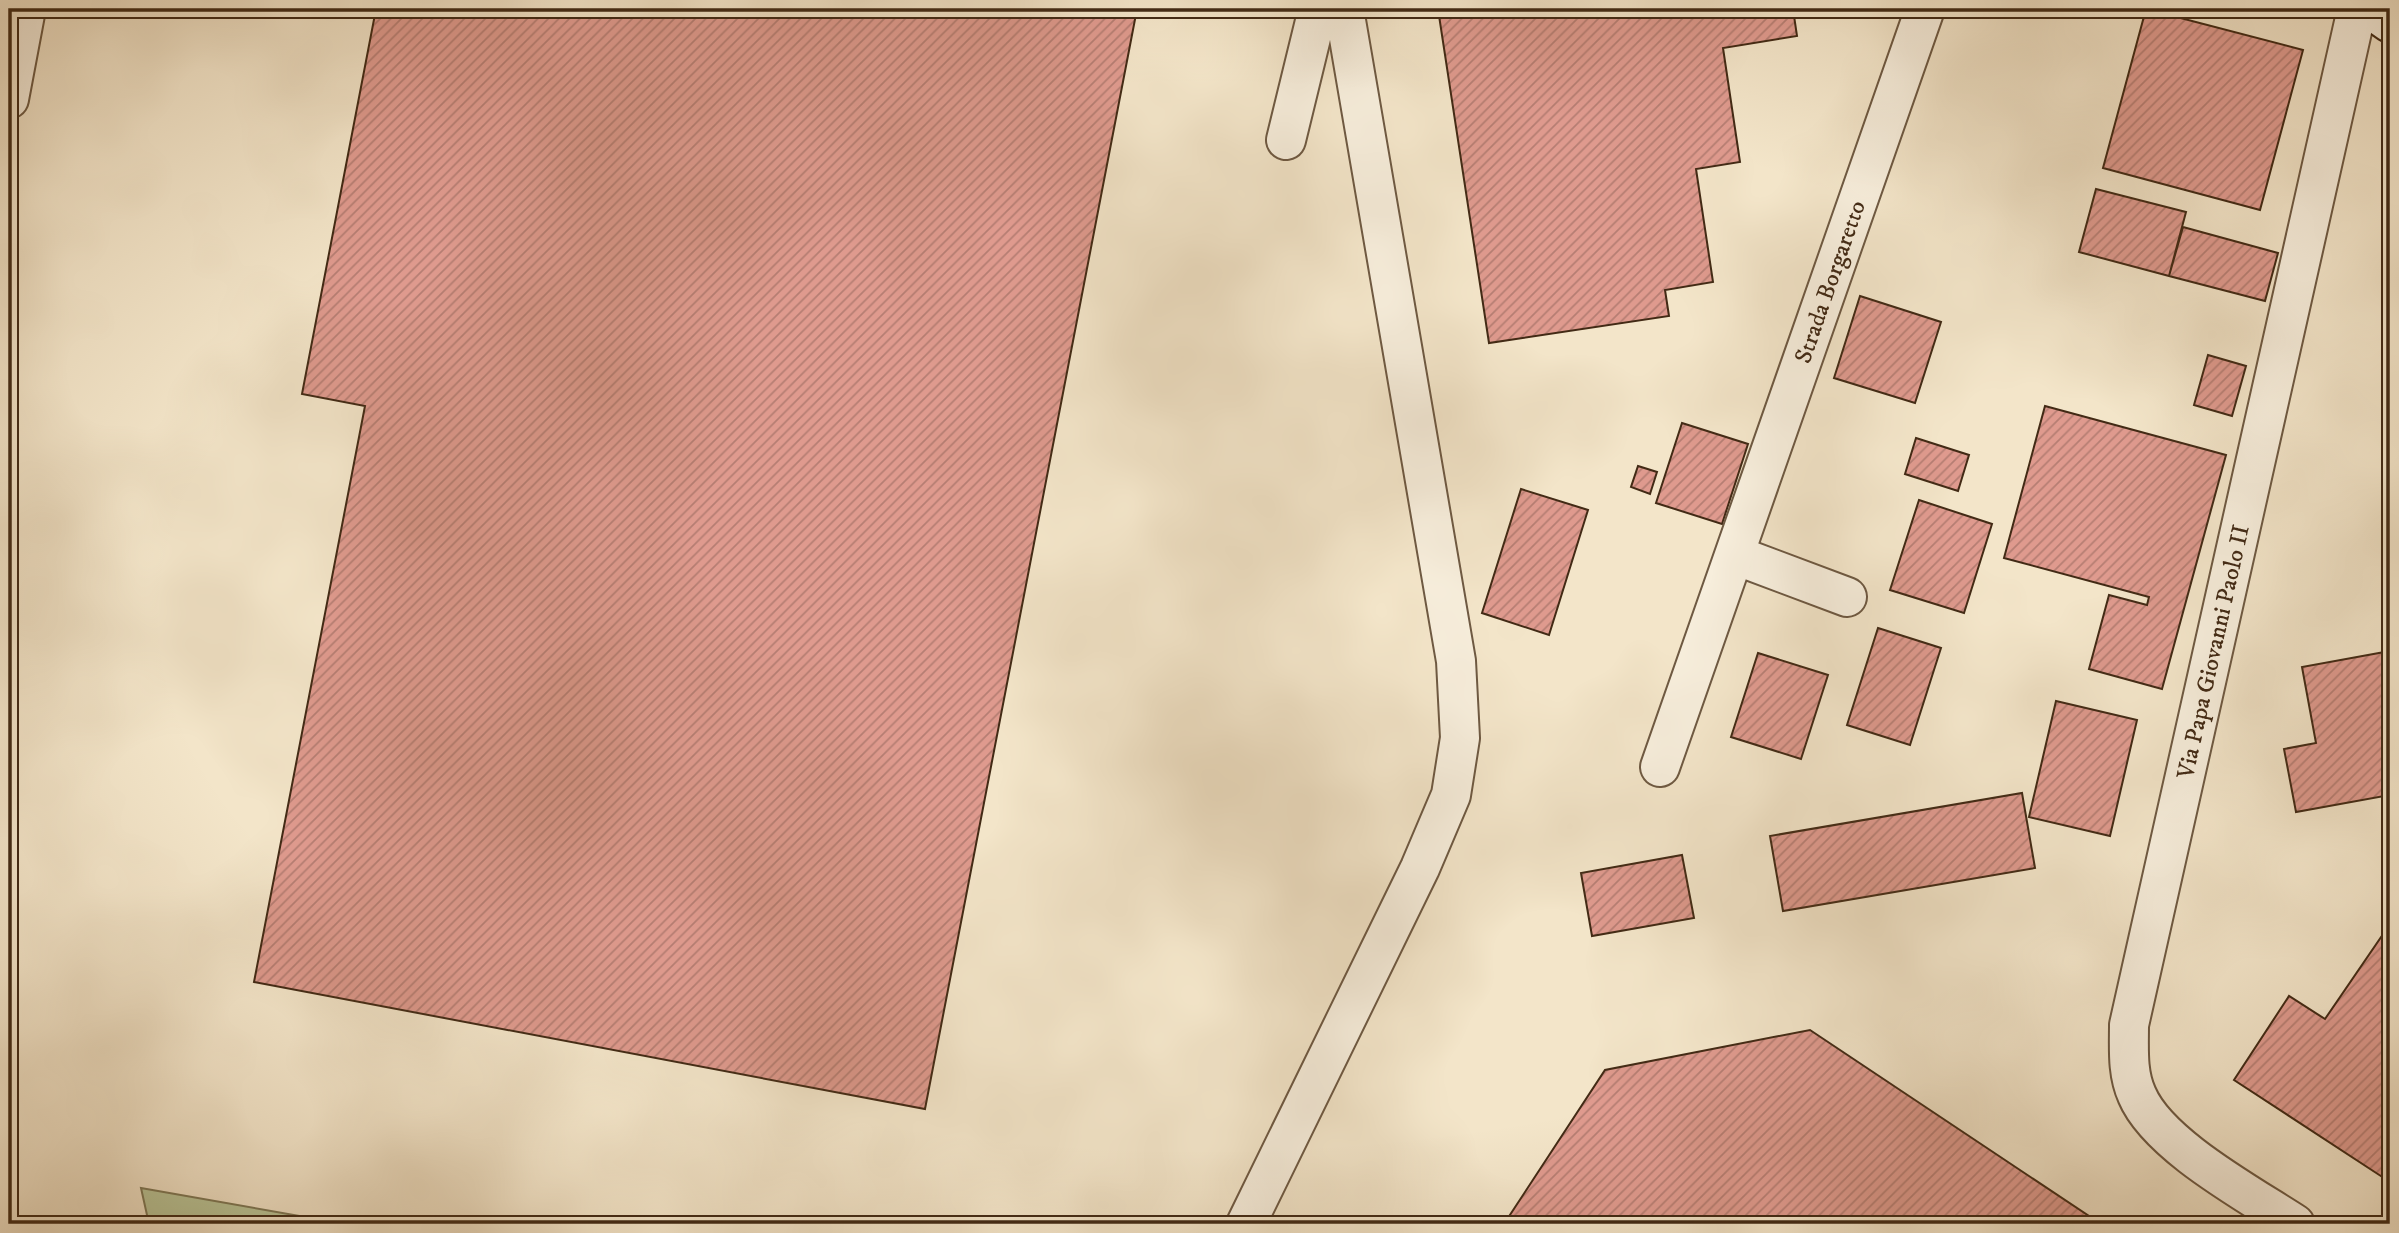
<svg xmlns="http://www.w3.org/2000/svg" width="2399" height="1233" font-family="'IM FELL DW Pica',serif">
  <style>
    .park { fill: #b9c598; stroke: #7e7856; stroke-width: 2 }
    .building { fill: url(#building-hatch); stroke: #422a15; stroke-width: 2 }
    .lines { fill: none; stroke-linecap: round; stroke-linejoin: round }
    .street-casing { stroke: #6e5942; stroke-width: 42 }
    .secondary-casing { stroke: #422a15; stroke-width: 42 }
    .street { stroke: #f7eedc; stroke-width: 38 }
    .secondary { stroke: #f7eedc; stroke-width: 38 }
    .labels { text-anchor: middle; stroke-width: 7; stroke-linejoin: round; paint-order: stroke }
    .street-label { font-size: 24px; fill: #422a15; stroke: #f7eedc }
  </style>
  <defs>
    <pattern id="building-hatch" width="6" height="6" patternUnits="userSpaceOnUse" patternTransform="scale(1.75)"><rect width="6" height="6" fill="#df9a8e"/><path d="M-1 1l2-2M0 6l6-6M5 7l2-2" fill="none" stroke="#b67e73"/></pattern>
  </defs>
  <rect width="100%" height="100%" fill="#f3e5c9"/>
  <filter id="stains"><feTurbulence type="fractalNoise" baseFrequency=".00286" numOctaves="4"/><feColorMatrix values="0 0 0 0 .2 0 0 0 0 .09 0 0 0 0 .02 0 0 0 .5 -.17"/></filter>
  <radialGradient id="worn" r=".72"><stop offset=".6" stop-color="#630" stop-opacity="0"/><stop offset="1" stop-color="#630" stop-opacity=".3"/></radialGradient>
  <path class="park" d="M 141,1188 L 345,1224 L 149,1224 Z"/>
  <path class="building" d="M 376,9 L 1137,9 L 925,1109 L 254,982 L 365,406 L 302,394 Z
    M 1438,9 L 1793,9 L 1797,36 L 1723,48 L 1740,162 L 1696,169 L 1713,282 L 1665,290 L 1669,316 L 1489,343 Z
    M 2146,9 L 2303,50 L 2260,210 L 2103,168 Z
    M 2096,189 L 2186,212 L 2169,276 L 2079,252 Z
    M 2183,227 L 2278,253 L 2265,301 L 2169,276 Z
    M 1860,296 L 1941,322 L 1915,403 L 1834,378 Z
    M 2208,355 L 2246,366 L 2232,416 L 2194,405 Z
    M 2045,406 L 2226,455 L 2162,689 L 2089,669 L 2109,595 L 2147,605 L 2149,597 L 2004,558 Z
    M 1682,423 L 1748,444 L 1722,524 L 1656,503 Z
    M 1916,438 L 1969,455 L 1958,491 L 1905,474 Z
    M 1638,466 L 1657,472 L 1650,494 L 1631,487 Z
    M 1521,489 L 1588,510 L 1549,635 L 1482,613 Z
    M 1919,500 L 1992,524 L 1964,613 L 1890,590 Z
    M 1878,628 L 1941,648 L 1910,745 L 1847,725 Z
    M 2390,651 L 2390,795 L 2296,812 L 2284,749 L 2316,743 L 2302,667 Z
    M 1758,653 L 1828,675 L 1801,759 L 1731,737 Z
    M 2056,701 L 2137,720 L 2110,836 L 2029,817 Z
    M 2022,793 L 2035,868 L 1783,911 L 1770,836 Z
    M 1682,855 L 1694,918 L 1592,936 L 1581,873 Z
    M 2390,924 L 2390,1182 L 2234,1080 L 2289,996 L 2325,1019 Z
    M 1810,1030 L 2101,1224 L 1504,1224 L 1605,1070 Z"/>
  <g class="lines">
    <g class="street-casing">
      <g id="street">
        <path d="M 9,99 L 26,9"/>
        <path d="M 1286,140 L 1318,9"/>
        <path d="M 1735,555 L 1847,597"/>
        <path id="s1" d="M 1660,767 L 1925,9"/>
        <path d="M 1246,1224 L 1420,868 L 1451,795 L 1460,738 L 1456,661 L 1344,9"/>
        <path id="s2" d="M 2295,1224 C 2249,1194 2158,1145 2137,1095 C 2127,1073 2129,1049 2129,1025 L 2357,9"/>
      </g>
    </g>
    <g class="secondary-casing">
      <path id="secondary" d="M 2370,9 L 2390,23"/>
    </g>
    <use href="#street" class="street"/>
    <use href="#secondary" class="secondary"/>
  </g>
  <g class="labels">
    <g class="street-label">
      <text dy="8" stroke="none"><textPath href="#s1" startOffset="514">Strada Borgaretto</textPath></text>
      <text dy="8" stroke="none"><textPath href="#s2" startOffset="660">Via Papa Giovanni Paolo II</textPath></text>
    </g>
  </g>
  <rect width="2399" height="1233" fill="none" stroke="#f3e5c9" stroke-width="35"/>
  <rect x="10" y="10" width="2378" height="1212" fill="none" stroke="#422a15" stroke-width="3.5"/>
  <rect x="18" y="18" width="2364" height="1198" fill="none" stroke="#422a15" stroke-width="2"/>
  <rect width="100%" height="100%" filter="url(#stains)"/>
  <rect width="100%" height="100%" fill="url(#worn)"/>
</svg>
